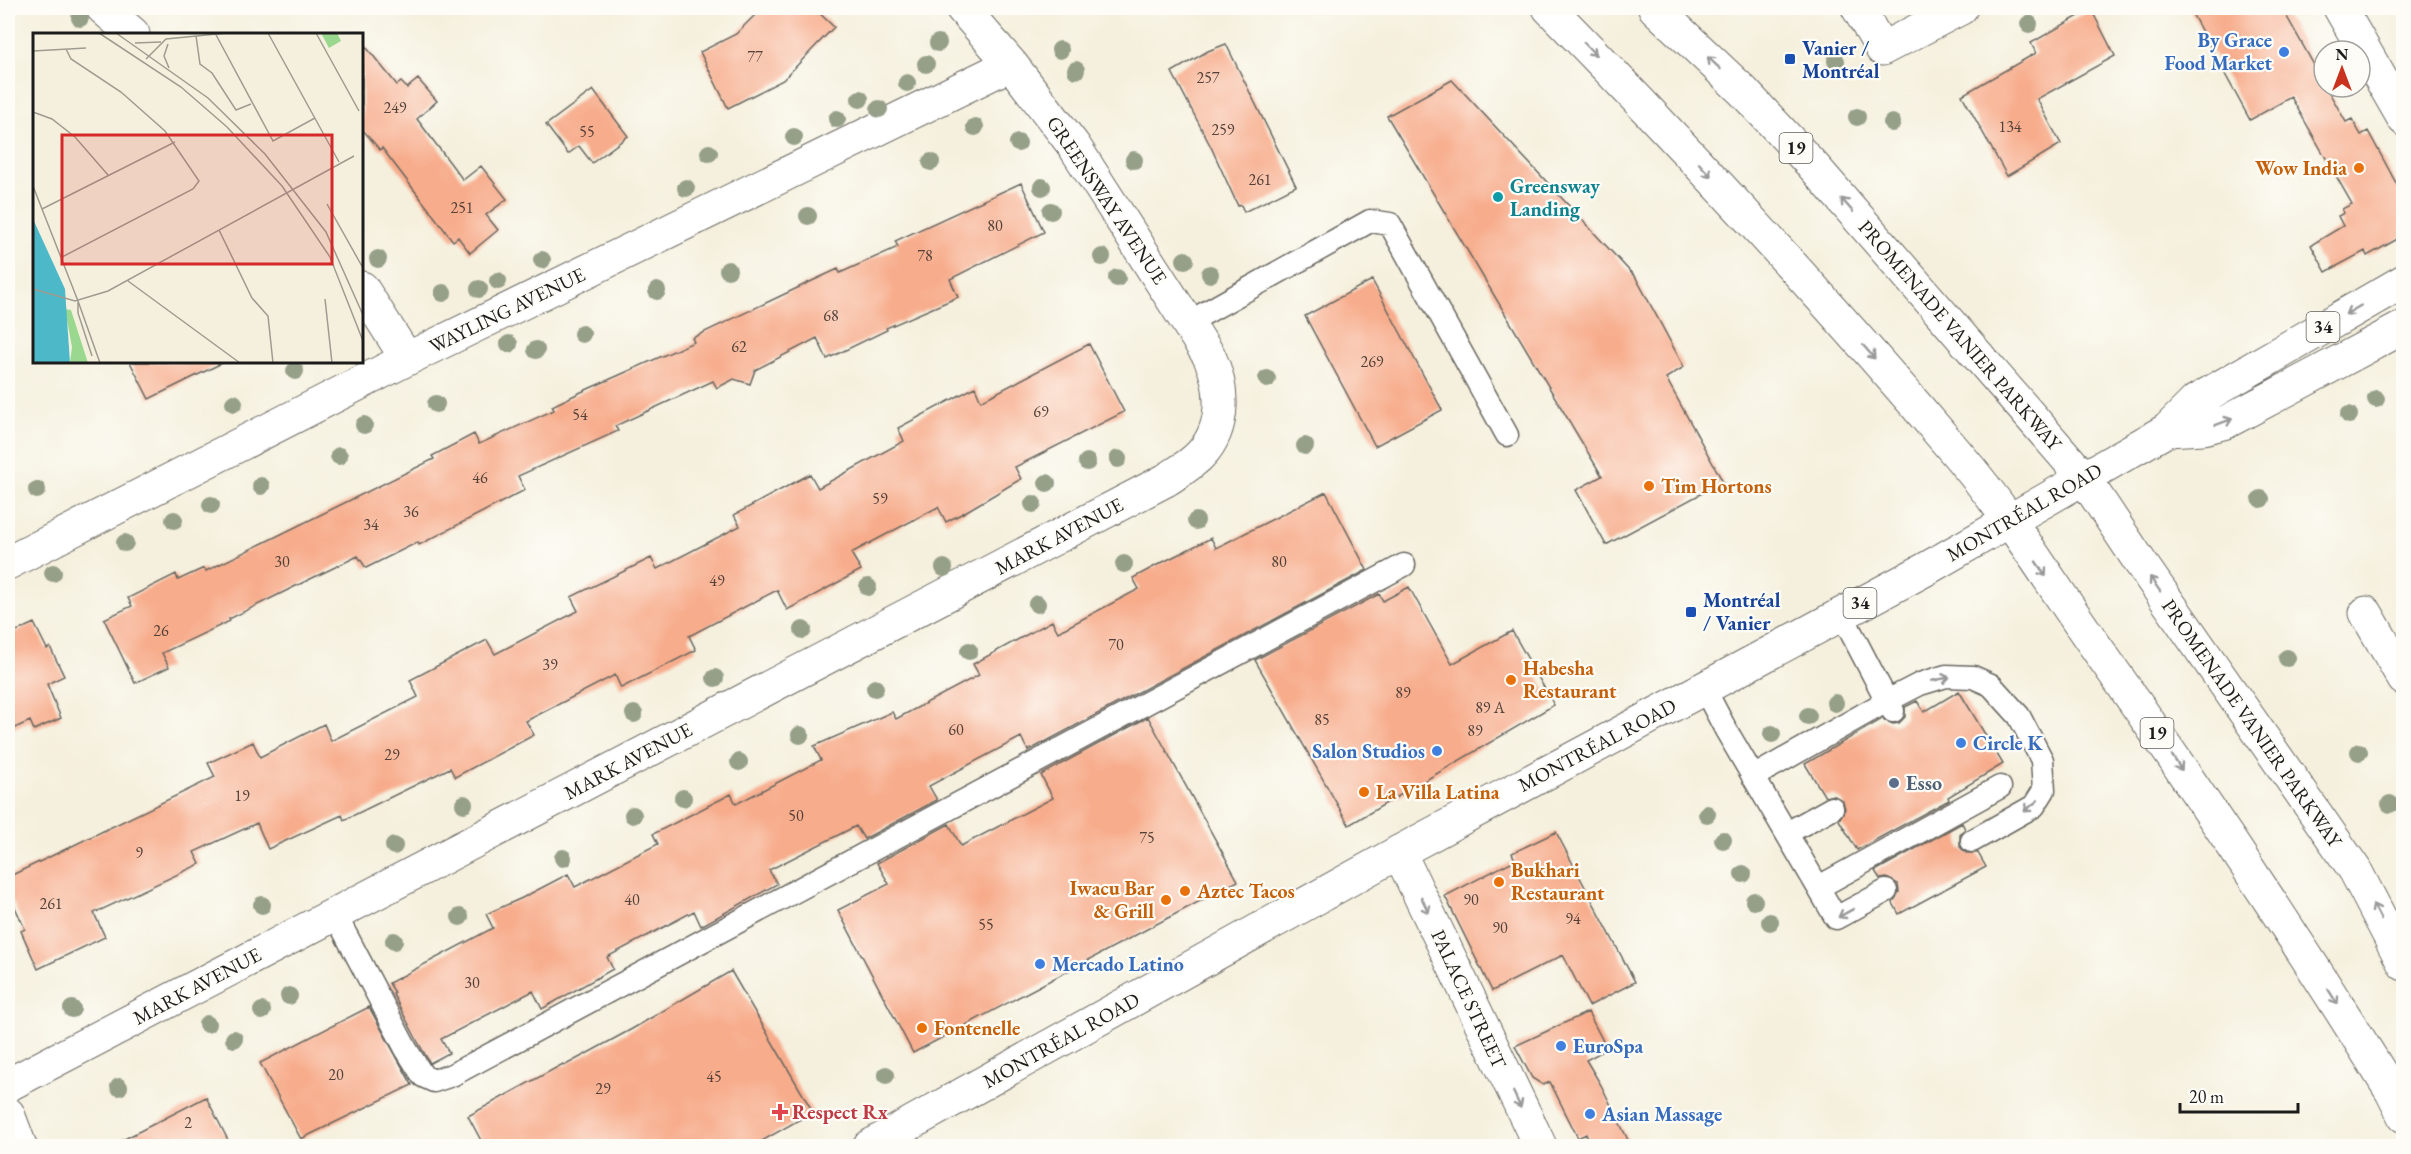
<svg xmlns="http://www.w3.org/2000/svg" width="2411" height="1154" font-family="'EB Garamond',serif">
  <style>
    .building { fill: #f7ac8b }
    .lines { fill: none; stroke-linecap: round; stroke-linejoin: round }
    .lane-casing { stroke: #686660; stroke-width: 25 }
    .street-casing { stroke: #686660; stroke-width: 35 }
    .primary-casing { stroke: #686660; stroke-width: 35 }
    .lane { stroke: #fff; stroke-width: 22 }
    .street { stroke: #fff; stroke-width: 33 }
    .primary { stroke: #fff; stroke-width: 33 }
    .tree { fill: #96a089 }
    .oneway { stroke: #999 }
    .shop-dot { fill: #3f7fe0; stroke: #fdfcf7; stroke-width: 2 }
    .transit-dot { fill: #1a4fb4; stroke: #fdfcf7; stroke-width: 2 }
    .food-dot { fill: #e8710a; stroke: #fdfcf7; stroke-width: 2 }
    .culture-dot { fill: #0f9aa8; stroke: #fdfcf7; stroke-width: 2 }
    .service-dot { fill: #5c6f8a; stroke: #fdfcf7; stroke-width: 2 }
    .health-dot { fill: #e0444e; stroke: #fdfcf7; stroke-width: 2 }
    .labels { text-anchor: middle; stroke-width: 4.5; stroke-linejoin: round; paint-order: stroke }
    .number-label { font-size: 16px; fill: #534038 }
    .shield { fill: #fdfcf7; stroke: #605f5e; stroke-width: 1.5 }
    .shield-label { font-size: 18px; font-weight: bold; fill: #1c1c1c }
    .shop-label { font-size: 20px; font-weight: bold; fill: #366cbe; stroke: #fdfcf7; text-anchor: start }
    .transit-label { font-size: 20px; font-weight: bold; fill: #164399; stroke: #fdfcf7; text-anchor: start }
    .food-label { font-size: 20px; font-weight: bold; fill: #c56008; stroke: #fdfcf7; text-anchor: start }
    .culture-label { font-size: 20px; font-weight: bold; fill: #0d838f; stroke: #fdfcf7; text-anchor: start }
    .street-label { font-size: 20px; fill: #1c1c1c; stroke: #fdfcf7 }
    .service-label { font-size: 20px; font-weight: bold; fill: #4e5e75; stroke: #fdfcf7; text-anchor: start }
    .health-label { font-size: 20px; font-weight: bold; fill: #be3a42; stroke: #fdfcf7; text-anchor: start }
    .inset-road { fill: none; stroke: #9e9b90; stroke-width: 1.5 }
    .view { fill: #d62828; fill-opacity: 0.15; stroke: #d62828; stroke-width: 3 }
    .inset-edge { fill: none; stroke: #1c1c1c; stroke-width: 3 }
  </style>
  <rect width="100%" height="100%" fill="#fdfcf7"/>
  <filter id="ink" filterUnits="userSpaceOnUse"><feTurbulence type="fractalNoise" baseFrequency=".0167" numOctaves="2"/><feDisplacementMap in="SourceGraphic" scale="12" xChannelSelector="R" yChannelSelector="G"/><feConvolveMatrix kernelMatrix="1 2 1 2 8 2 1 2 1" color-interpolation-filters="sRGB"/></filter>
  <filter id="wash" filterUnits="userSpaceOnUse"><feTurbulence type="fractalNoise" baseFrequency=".008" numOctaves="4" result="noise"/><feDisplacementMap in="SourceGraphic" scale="24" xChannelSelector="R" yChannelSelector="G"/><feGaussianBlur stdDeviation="1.35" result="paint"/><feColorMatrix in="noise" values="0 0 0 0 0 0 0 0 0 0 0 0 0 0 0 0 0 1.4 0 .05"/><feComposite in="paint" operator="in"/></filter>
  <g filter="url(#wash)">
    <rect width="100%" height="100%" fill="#f5f0dd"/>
    <g id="blocks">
      <path class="building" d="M 762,8 L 814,8 L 834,27 L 783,80 L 728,108 L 700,52 L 736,34 Z
        M 2189,8 L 2282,8 L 2324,83 L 2324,87 L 2326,87 L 2346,122 L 2352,119 L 2361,135 L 2368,131 L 2403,196 L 2403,236 L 2367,256 L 2365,251 L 2326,272 L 2311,245 L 2343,226 L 2338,216 L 2344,213 L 2342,209 L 2352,204 L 2291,97 L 2250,120 Z
        M 2091,9 L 2115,56 L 2037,99 L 2061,144 L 2007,176 L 1962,95 L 2036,53 L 2031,43 Z
        M 362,42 L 397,85 L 401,82 L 407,88 L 418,79 L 437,101 L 417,119 L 463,180 L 481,166 L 507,199 L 486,215 L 498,230 L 470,253 L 458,237 L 453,241 L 382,148 L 380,150 L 362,129 Z
        M 1226,44 L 1296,186 L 1244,212 L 1241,205 L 1238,206 L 1211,147 L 1172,72 L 1208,51 Z
        M 1452,80 L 1636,278 L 1684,367 L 1666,378 L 1723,482 L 1606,545 L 1576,490 L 1602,476 L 1387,116 Z
        M 593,90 L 628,136 L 592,163 L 579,146 L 568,154 L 546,125 Z
        M 1021,183 L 1044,232 L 950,279 L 958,297 L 886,328 L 887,330 L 827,359 L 817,338 L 755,370 L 750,384 L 734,379 L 717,388 L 713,381 L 615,426 L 618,431 L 518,476 L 525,490 L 419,545 L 418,542 L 366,568 L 358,556 L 300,584 L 229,619 L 230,621 L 162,653 L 169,667 L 135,683 L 104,619 L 132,606 L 128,598 L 176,574 L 178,580 L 204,568 L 206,571 L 434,459 L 432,456 L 474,434 L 479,444 L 554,410 L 552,406 L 579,393 L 694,342 L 692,338 L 812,281 L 838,269 L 840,273 L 898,247 L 895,241 Z
        M 1372,280 L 1442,410 L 1375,446 L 1305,316 Z
        M 1089,344 L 1124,412 L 1015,467 L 1021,479 L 965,512 L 946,522 L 938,507 L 851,553 L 861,570 L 787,610 L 777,590 L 689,636 L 696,650 L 621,688 L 615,675 L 526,721 L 534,735 L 455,777 L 450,768 L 344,820 L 342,815 L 268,849 L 257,823 L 194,852 L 200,864 L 94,913 L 105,937 L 38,969 L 21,931 L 25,929 L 8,892 L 8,877 L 215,777 L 208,763 L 253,742 L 260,757 L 324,724 L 331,741 L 418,697 L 410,680 L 487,640 L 495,654 L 578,611 L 571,597 L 651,558 L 657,569 L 740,526 L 734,515 L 810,474 L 818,488 L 904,441 L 898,428 L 975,387 L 981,401 Z
        M 130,362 L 224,362 L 149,399 Z
        M 1326,492 L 1367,570 L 1028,751 L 1021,737 L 929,786 L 937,800 L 864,839 L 856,826 L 769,870 L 777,884 L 701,926 L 694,911 L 607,957 L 613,969 L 542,1009 L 533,991 L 441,1039 L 449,1053 L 430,1063 L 418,1042 L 393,994 L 395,993 L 389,983 L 493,928 L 486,914 L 522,898 L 568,874 L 575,887 L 658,844 L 653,834 L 731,794 L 736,804 L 821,760 L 814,746 L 892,712 L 896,719 L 979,675 L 973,664 L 1052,621 L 1058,632 L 1139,589 L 1133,578 L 1159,564 L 1211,538 L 1216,548 Z
        M 1409,587 L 1452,664 L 1512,631 L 1554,705 L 1349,825 L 1255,660 L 1379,594 L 1383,601 Z
        M 34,623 L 47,649 L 50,647 L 64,676 L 47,684 L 61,718 L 34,730 L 30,721 L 8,731 L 8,635 Z
        M 1959,691 L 2003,764 L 1948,797 L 1949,800 L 1857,850 L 1839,820 L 1845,809 L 1843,801 L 1833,795 L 1825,797 L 1805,764 L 1882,719 L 1893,724 L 1899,723 L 1905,717 L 1905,707 L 1917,701 L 1924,712 Z
        M 1148,717 L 1238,881 L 913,1053 L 838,910 L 889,884 L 877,863 L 949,824 L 961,846 L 1053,798 L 1041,775 Z
        M 1962,823 L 1965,829 L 1960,835 L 1960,847 L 1966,853 L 1978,853 L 1986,867 L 1899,914 L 1893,903 L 1899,892 L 1898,884 L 1887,878 L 1880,879 L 1875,871 Z
        M 1556,832 L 1635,982 L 1589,1006 L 1563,955 L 1492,991 L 1445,896 L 1515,860 L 1512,853 Z
        M 731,971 L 813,1112 L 753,1146 L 484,1146 L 468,1116 L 563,1064 L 564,1066 L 632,1029 Z
        M 369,1007 L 412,1085 L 301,1139 L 260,1063 Z
        M 1588,1012 L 1607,1049 L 1586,1060 L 1601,1085 L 1631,1146 L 1591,1146 L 1586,1134 L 1578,1138 L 1550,1082 L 1543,1085 L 1532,1078 L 1515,1046 Z
        M 206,1097 L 231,1146 L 111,1146 Z"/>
    </g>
  </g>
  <g filter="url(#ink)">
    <use href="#blocks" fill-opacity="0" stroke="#686660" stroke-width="1.5"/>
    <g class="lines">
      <g class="lane-casing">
        <path id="lane" d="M 1189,322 L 1370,221 L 1390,224 L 1507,435
          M 1704,688 L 1726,730 L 1836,918 L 1886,891
          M 1893,711 L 1887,701 L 1920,684 L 1946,676 L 1973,677 L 1991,685 L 2019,716 L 2042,760 L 2044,790 L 2034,806 L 1972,841
          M 1753,777 L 1887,701 L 1841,613
          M 1787,833 L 1832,808
          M 1819,887 L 2000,787
          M 335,914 L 406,1049 L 423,1076 L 434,1081 L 452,1075 L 1404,565"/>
      </g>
      <g class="street-casing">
        <path id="street" d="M 103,8 L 133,34
          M 1858,8 L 1882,49 L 1961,8
          M 2340,8 L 2404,119
          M 362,288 L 407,359
          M 8,563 L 407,359 L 1011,64
          M 2366,613 L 2404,679
          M 1399,852 L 1540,1146
          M 8,1085 L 1166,480 C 1178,472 1191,465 1201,454 C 1226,427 1224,387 1209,356 L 1074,146 L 1011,64 L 962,8
          M 8,1114 L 20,1146"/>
      </g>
      <g class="primary-casing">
        <path id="primary" d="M 1549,8 C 1691,153 1829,302 1960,457 C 2008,513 2047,577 2089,637 C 2195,786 2296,937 2392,1092 L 2404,1116
          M 1655,8 L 1743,91 L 1815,168 L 2084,478 L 2140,562 L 2355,870 L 2404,964
          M 2167,430 L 2203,428 L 2226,422 L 2404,327
          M 870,1146 L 1399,852 L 1926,569 L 2167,430 L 2196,401 L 2404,281"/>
      </g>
      <use href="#lane" class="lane"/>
      <use href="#street" class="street"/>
      <use href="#primary" class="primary"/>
    </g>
    <g class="tree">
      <circle cx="80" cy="18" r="9"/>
      <circle cx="2029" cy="24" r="9"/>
      <circle cx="938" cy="43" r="9"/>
      <circle cx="1060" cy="50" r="9"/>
      <circle cx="1836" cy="61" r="9"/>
      <circle cx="926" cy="64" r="9"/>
      <circle cx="1076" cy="70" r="9"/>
      <circle cx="907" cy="83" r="9"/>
      <circle cx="860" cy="99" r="9"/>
      <circle cx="879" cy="109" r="9"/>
      <circle cx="1857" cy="117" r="9"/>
      <circle cx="837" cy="119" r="9"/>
      <circle cx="1892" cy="123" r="9"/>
      <circle cx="975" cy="127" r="9"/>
      <circle cx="794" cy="137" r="9"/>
      <circle cx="1018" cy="143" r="9"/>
      <circle cx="709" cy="153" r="9"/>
      <circle cx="1134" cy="160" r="9"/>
      <circle cx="931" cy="162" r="9"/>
      <circle cx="1042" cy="187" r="9"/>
      <circle cx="686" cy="188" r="9"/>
      <circle cx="1051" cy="211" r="9"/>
      <circle cx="808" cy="216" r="9"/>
      <circle cx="1102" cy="257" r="9"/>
      <circle cx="378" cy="259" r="9"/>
      <circle cx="542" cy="260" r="9"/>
      <circle cx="1185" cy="260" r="9"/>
      <circle cx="728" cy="270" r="9"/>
      <circle cx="1210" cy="274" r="9"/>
      <circle cx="1117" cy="278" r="9"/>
      <circle cx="498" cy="281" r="9"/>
      <circle cx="479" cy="289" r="9"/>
      <circle cx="657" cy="291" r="9"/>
      <circle cx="443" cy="293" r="9"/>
      <circle cx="582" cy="334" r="9"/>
      <circle cx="509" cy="344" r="9"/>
      <circle cx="536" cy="350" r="9"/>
      <circle cx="295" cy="371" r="9"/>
      <circle cx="1267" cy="379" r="9"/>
      <circle cx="2376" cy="399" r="9"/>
      <circle cx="234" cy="403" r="9"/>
      <circle cx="436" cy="404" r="9"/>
      <circle cx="2349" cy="415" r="9"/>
      <circle cx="364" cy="425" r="9"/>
      <circle cx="1305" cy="446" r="9"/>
      <circle cx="339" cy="456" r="9"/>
      <circle cx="1118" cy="459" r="9"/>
      <circle cx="1087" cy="462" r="9"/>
      <circle cx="1047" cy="483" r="9"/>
      <circle cx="261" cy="486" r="9"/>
      <circle cx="37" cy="490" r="9"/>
      <circle cx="2261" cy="499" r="9"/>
      <circle cx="1033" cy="504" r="9"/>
      <circle cx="211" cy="505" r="9"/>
      <circle cx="174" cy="520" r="9"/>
      <circle cx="1196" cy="521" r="9"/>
      <circle cx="125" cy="543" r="9"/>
      <circle cx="1124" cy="564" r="9"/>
      <circle cx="944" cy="568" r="9"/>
      <circle cx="53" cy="573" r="9"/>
      <circle cx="868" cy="587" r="9"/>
      <circle cx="1037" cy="604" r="9"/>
      <circle cx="803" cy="630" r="9"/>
      <circle cx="969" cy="651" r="9"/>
      <circle cx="2287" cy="658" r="9"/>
      <circle cx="715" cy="678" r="9"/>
      <circle cx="875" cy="688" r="9"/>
      <circle cx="1835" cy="703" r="9"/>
      <circle cx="634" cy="714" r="9"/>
      <circle cx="1808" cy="716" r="9"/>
      <circle cx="1772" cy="734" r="9"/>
      <circle cx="800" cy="735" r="9"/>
      <circle cx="2359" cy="752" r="9"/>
      <circle cx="739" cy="762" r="9"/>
      <circle cx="683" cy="798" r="9"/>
      <circle cx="464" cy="804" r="9"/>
      <circle cx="2390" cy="804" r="9"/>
      <circle cx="1707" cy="814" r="9"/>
      <circle cx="633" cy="815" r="9"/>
      <circle cx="1723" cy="840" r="9"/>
      <circle cx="394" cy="846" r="9"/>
      <circle cx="563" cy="858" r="9"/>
      <circle cx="1743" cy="874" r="9"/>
      <circle cx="1754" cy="901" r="9"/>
      <circle cx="262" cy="905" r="9"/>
      <circle cx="460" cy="917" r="9"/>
      <circle cx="1770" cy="922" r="9"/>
      <circle cx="394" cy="941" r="9"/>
      <circle cx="289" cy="996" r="9"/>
      <circle cx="72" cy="1009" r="9"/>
      <circle cx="262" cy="1011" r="9"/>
      <circle cx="207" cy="1024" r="9"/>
      <circle cx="234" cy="1039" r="9"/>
      <circle cx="886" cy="1075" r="9"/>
      <circle cx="119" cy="1087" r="9"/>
    </g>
    <defs><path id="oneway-shaft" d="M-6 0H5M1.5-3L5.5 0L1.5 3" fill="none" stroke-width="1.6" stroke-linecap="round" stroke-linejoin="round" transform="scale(1.5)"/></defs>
    <g class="oneway">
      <use href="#oneway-shaft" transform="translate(1590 49) rotate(46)"/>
      <use href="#oneway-shaft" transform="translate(1714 63) rotate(-137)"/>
      <use href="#oneway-shaft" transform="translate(1705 170) rotate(48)"/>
      <use href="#oneway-shaft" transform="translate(1847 205) rotate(-131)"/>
      <use href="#oneway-shaft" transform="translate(2353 310) rotate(150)"/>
      <use href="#oneway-shaft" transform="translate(1869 352) rotate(49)"/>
      <use href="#oneway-shaft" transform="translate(2224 422) rotate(-20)"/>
      <use href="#oneway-shaft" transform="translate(2041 569) rotate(56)"/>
      <use href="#oneway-shaft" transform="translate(2155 584) rotate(-125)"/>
      <use href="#oneway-shaft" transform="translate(1941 679) rotate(-11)"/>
      <use href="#oneway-shaft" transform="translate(2177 763) rotate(56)"/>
      <use href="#oneway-shaft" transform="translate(2031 806) rotate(140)"/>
      <use href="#oneway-shaft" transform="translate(1425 905) rotate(65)"/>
      <use href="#oneway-shaft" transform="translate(2377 912) rotate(-117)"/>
      <use href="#oneway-shaft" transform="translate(1846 913) rotate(151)"/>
      <use href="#oneway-shaft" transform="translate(2333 997) rotate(58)"/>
      <use href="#oneway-shaft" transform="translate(1517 1100) rotate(65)"/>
    </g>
  </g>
  <g class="shop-dot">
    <circle cx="2284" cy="52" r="6"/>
    <circle cx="1961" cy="743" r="6"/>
    <circle cx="1437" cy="751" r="6"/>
    <circle cx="1040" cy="964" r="6"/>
    <circle cx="1561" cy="1046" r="6"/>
    <circle cx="1590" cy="1114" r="6"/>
  </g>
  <g class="transit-dot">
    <rect x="1784" y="53" width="12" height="12" rx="3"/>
    <rect x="1685" y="606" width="12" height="12" rx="3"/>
  </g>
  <g class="food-dot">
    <circle cx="2359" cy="168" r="6"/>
    <circle cx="1649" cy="486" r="6"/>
    <circle cx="1511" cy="680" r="6"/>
    <circle cx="1364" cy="792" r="6"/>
    <circle cx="1499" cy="882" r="6"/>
    <circle cx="1185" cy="891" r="6"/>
    <circle cx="1166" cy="900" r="6"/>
    <circle cx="922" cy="1028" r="6"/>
  </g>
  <circle class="culture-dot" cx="1498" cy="197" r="6"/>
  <circle class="service-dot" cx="1894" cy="783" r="6"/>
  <path class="health-dot" d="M777 1103h6v6h6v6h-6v6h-6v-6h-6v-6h6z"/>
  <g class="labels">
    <g class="number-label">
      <text x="755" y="62">77</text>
      <text x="1208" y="83">257</text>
      <text x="395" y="113">249</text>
      <text x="2010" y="132">134</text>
      <text x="1223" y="135">259</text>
      <text x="587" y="137">55</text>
      <text x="1260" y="185">261</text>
      <text x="462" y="213">251</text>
      <text x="995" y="231">80</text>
      <text x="925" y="261">78</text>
      <text x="831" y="321">68</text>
      <text x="739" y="352">62</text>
      <text x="1372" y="367">269</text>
      <text x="1041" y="417">69</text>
      <text x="580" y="420">54</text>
      <text x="480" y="483">46</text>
      <text x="880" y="504">59</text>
      <text x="411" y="517">36</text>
      <text x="371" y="530">34</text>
      <text x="282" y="567">30</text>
      <text x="1279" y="567">80</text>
      <text x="717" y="586">49</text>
      <text x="161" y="636">26</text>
      <text x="1116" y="650">70</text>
      <text x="550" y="670">39</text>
      <text x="1403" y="698">89</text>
      <text x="1490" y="713">89 A</text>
      <text x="1322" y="725">85</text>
      <text x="956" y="735">60</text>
      <text x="1475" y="736">89</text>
      <text x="392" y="760">29</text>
      <text x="242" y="801">19</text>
      <text x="796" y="821">50</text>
      <text x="1147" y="843">75</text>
      <text x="139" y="858">9</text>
      <text x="632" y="905">40</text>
      <text x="1471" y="905">90</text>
      <text x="51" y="909">261</text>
      <text x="1573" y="924">94</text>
      <text x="986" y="930">55</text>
      <text x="1500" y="933">90</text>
      <text x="472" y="988">30</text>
      <text x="336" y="1080">20</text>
      <text x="714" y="1082">45</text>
      <text x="603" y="1094">29</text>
      <text x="188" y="1128">2</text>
    </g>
    <g class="shield">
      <rect x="1779.5" y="133" width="33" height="30" rx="4.5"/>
      <rect x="2306.5" y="312" width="33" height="30" rx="4.5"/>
      <rect x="1843.5" y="588" width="33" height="30" rx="4.5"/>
      <rect x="2140.5" y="718" width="33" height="30" rx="4.5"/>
    </g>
    <g class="shield-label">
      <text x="1796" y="154">19</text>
      <text x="2323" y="333">34</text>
      <text x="1860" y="609">34</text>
      <text x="2157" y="739">19</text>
    </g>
    <g class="shop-label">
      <text x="2272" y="47" text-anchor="end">By Grace<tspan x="2272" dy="23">Food Market</tspan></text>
      <text x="1973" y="750">Circle K</text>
      <text x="1425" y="758" text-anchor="end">Salon Studios</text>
      <text x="1052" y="971">Mercado Latino</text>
      <text x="1573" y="1053">EuroSpa</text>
      <text x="1602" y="1121">Asian Massage</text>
    </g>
    <g class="transit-label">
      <text x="1802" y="55">Vanier /<tspan x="1802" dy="23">Montréal</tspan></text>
      <text x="1703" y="607">Montréal<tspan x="1703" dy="23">/ Vanier</tspan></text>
    </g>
    <g class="food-label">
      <text x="2347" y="175" text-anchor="end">Wow India</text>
      <text x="1661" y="493">Tim Hortons</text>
      <text x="1523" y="675">Habesha<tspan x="1523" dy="23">Restaurant</tspan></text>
      <text x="1376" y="799">La Villa Latina</text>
      <text x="1511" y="877">Bukhari<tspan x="1511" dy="23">Restaurant</tspan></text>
      <text x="1154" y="895" text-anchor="end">Iwacu Bar<tspan x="1154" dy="23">&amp; Grill</tspan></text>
      <text x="1197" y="898">Aztec Tacos</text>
      <text x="934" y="1035">Fontenelle</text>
    </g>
    <g class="culture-label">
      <text x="1510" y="193">Greensway<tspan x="1510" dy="23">Landing</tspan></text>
    </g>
    <g class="street-label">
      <text transform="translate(1107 200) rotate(56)" y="7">GREENSWAY AVENUE</text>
      <text transform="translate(507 310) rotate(-26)" y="7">WAYLING AVENUE</text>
      <text transform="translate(1960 335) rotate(49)" y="7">PROMENADE VANIER PARKWAY</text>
      <text transform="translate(2024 512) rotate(-30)" y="7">MONTRÉAL ROAD</text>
      <text transform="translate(1059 536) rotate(-28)" y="7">MARK AVENUE</text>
      <text transform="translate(2252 723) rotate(55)" y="7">PROMENADE VANIER PARKWAY</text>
      <text transform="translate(1597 745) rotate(-28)" y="7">MONTRÉAL ROAD</text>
      <text transform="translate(628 761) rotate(-28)" y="7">MARK AVENUE</text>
      <text transform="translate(197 986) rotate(-28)" y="7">MARK AVENUE</text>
      <text transform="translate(1469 999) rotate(65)" y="7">PALACE STREET</text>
      <text transform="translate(1061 1040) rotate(-29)" y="7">MONTRÉAL ROAD</text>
    </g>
    <g class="service-label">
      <text x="1906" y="790">Esso</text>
    </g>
    <g class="health-label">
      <text x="792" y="1119">Respect Rx</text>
    </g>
  </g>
  <g transform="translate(33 33)">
    <rect width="330" height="330" fill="#f5f0dd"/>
    <path d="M 288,0 L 304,0 L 308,8 L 296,15 ZM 32,276 L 38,277 L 55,330 L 37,330 L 39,314 Z" fill="#99d88e"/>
    <path d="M 0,186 L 32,256 L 37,330 L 0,330 Z" fill="#4db9c8"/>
    <path class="inset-road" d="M 66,0 L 148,54 L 194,94 L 249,153 L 297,224 L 330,308M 83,0 L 175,65 L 232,121 L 293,199 L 330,282M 182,0 L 240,108 L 282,85M 235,0 L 306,129M 283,0 L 326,78M 163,3 L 167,31 L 179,40 L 203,77 L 218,71M 102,10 L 128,9M 135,11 L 131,23 L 136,35M 0,18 L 53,15M 113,26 L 133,6 L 194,0M 0,79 L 19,86 L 42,104 L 75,142M 0,153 L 45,268M 294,171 L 330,235M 9,176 L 142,109M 186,197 L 219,265 L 235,283 L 240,330M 29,224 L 160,156 L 166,148 L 132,98 L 88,59 L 38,26 L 33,16M 95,248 L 207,330M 0,256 L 42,268 L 75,258 L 321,123M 292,266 L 299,330M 45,268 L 67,330M 45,269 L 45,280 L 59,323"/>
    <path class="view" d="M 29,102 L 299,102 L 299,231 L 29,231 Z"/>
    <rect width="330" height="330" class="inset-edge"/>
  </g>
  <rect width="2411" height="1154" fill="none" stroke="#fdfcf7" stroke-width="30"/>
  <g transform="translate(2342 69)"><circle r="28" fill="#fdfcf7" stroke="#a3a29f" stroke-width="1.5"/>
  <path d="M0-4.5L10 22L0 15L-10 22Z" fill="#c8321e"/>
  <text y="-9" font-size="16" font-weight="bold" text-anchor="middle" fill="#1c1c1c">N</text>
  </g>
  <path d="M2180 1103v9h118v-9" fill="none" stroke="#1c1c1c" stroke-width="3"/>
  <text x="2189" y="1103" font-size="18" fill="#1c1c1c" stroke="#fdfcf7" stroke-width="4.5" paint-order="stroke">20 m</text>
</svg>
